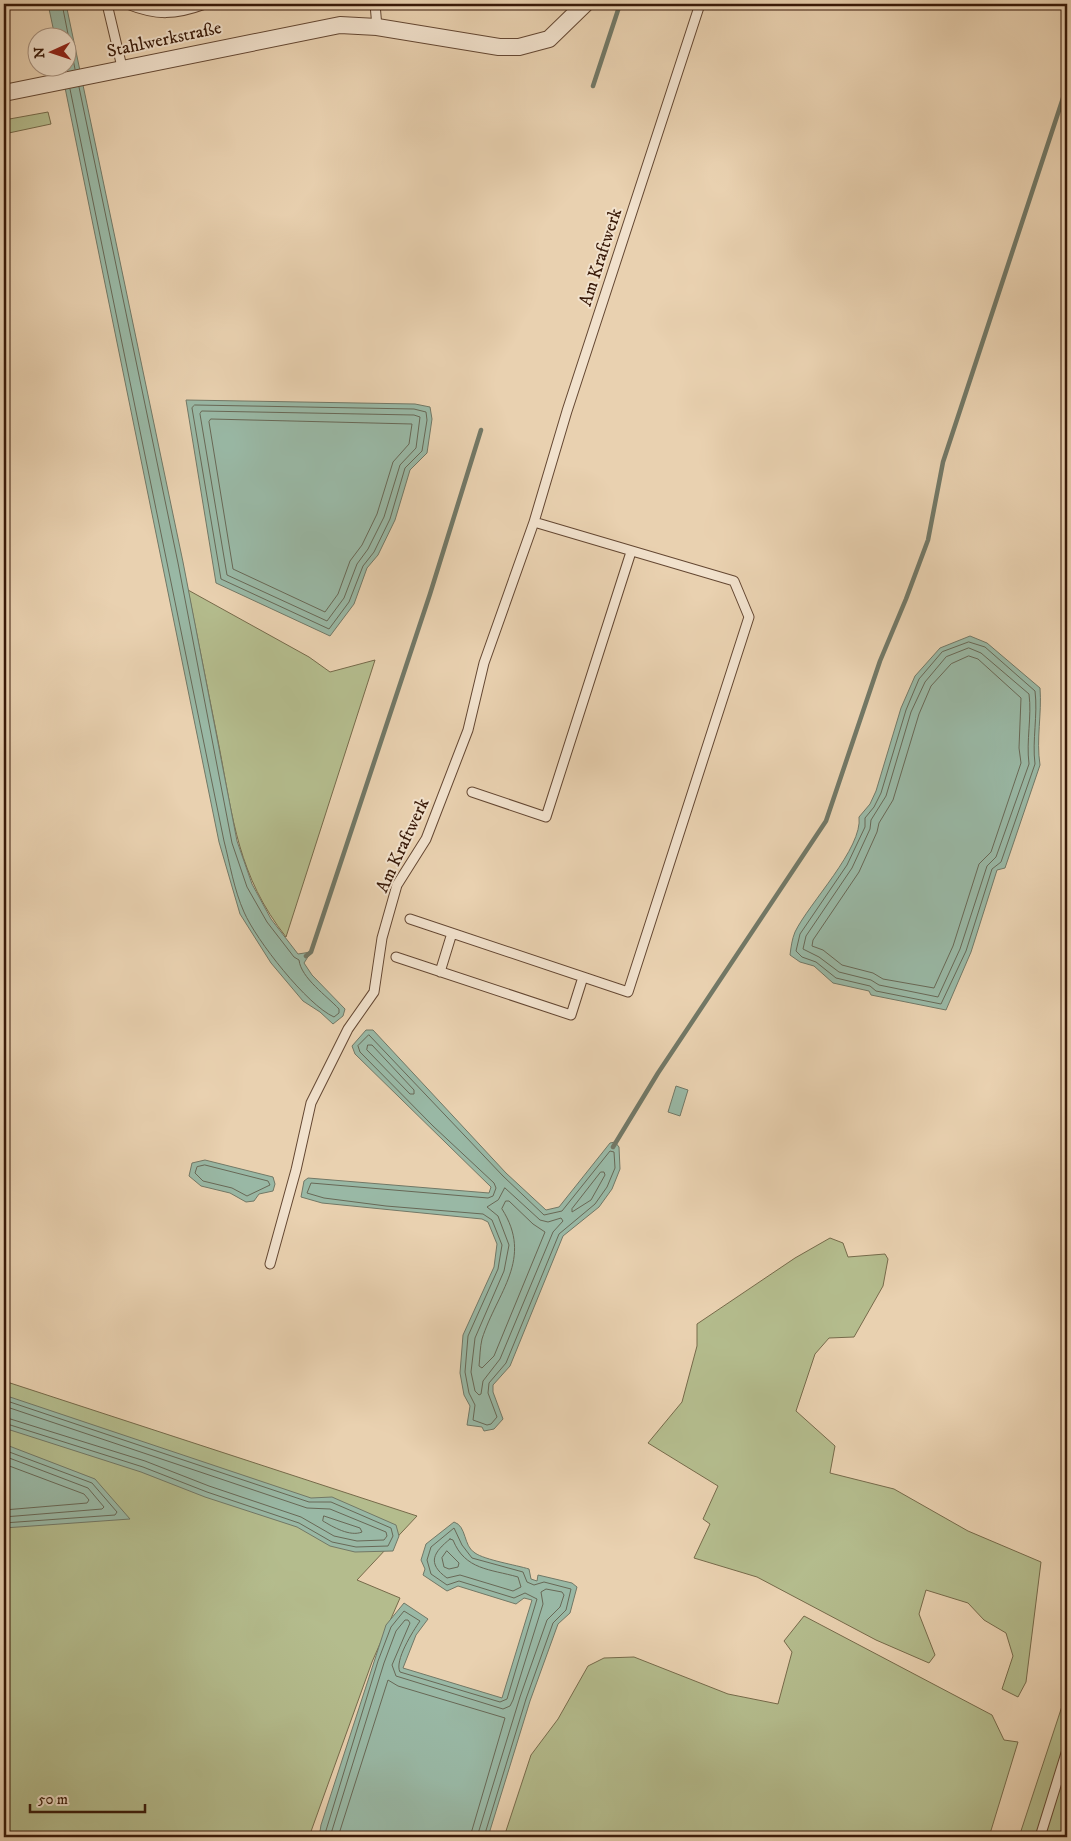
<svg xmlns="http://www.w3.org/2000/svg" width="1071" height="1841" font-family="'IM FELL DW Pica',serif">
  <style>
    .green { fill: #b4bc8d; stroke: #766a4a }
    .water { fill: #99b8a5; stroke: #727866 }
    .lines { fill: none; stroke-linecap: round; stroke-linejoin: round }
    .shore { stroke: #686856; stroke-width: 1 }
    .stream { stroke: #727866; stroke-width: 4.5 }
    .lane-casing { stroke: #644732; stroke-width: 11 }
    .street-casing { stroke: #644732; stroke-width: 18 }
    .lane { stroke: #f1e1cc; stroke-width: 9 }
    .street { stroke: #f1e1cc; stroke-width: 16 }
    .labels { text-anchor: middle; stroke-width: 4; stroke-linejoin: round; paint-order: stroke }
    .street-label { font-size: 18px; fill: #381908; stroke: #f1e1cc }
  </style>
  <rect width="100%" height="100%" fill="#e9d1b0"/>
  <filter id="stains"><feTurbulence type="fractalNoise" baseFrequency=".004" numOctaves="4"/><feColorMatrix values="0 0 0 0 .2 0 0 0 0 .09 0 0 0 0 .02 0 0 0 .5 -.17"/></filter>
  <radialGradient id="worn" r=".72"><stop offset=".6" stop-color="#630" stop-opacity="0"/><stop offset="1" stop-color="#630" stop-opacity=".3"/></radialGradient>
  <path class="green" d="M 48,112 L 51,124 L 4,134 L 4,120 Z
    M 188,590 L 309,657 L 330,672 L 375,660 L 286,937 C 238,876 233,819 219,746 C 209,694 198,642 188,590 Z
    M 830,1238 L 843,1243 L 848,1257 L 885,1254 L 888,1259 L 883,1286 L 854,1337 L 829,1338 L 815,1354 L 796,1411 L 835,1446 L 830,1473 L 894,1489 L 968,1531 L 1041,1562 L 1026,1682 L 1018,1697 L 1002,1689 L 1013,1656 L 1006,1633 L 984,1620 L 968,1603 L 926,1590 L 919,1614 L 935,1655 L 929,1663 L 876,1640 L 757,1577 L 694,1558 L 710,1524 L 703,1519 L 718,1486 L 648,1443 L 682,1402 L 697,1346 L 697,1324 L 795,1258 Z
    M 4,1381 L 417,1516 L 357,1580 L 400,1598 L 372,1662 L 309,1837 L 4,1837 Z
    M 804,1616 L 992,1715 L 1004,1740 L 1018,1742 L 989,1837 L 504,1837 L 531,1755 L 558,1719 L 588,1666 L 604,1658 L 634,1657 L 728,1694 L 778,1704 L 792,1652 L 784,1641 Z
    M 1067,1691 L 1067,1837 L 1019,1837 Z"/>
  <path class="water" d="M 48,4 L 66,4 L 183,562 L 237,841 L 252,884 L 271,919 L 298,954 L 311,952 L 304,963 L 312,975 L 345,1009 L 343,1016 L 333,1024 L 320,1012 L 303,1001 L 271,963 L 240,914 L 219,842 L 61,68 L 68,68 L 68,38 L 55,37 Z
    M 186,400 L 415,404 L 430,407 L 432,419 L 427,453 L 410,470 L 395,520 L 378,555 L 367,568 L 354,604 L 330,636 L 216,583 Z
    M 970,636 L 987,643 L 1040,688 C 1042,714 1036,739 1040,765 L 1005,868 L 997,870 L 971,952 L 946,1010 L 871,995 L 869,991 L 833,983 L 814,966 L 800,962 L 790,955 C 791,947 792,939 795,932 C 809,903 863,848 859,817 L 870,804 L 876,791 L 901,708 L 915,676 L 940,648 Z
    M 366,1030 L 373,1030 L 506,1173 L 546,1210 L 559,1207 L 610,1143 L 615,1142 L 619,1147 L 620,1169 L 612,1189 L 599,1207 L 563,1236 L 510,1366 L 493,1385 L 493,1392 L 503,1419 L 494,1429 L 484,1431 L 482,1427 L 467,1425 L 470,1406 L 464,1395 L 460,1373 L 463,1335 L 494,1267 L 497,1244 L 488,1222 L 482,1219 L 322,1203 L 301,1197 L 304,1181 L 308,1178 L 489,1193 L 491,1187 L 355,1054 L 352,1046 Z
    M 676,1086 L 688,1090 L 680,1116 L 668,1112 Z
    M 205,1160 L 273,1177 L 275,1184 L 273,1191 L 259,1194 L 254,1201 L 246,1202 L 230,1193 L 201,1186 L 189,1176 L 192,1163 Z
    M 4,1395 L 311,1498 L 332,1497 L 396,1525 L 399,1536 L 393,1551 L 355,1552 L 330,1546 L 297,1527 L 205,1497 L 141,1472 L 4,1428 Z
    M 4,1444 L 95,1479 L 130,1519 L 4,1528 Z
    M 454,1522 C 467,1526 463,1546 475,1553 C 485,1560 516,1565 529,1569 L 531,1579 L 537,1581 L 538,1575 L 572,1583 L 577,1587 L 570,1613 L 558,1624 L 530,1701 L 488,1837 L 319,1837 L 321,1825 L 386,1625 L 404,1603 L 428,1619 L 416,1635 L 403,1668 L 502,1698 L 532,1600 L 524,1598 L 516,1604 L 458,1586 L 447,1591 L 423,1575 L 425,1569 L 421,1560 L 426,1544 Z"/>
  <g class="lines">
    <path class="shore" d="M 62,4 L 75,69
      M 70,89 L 224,841 C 230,864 234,890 244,912 C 256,940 307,1005 334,1017 L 339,1013 L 339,1009 C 327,996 301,978 299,960 L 294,957 L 267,922 L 247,887 L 232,843 L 178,563 L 79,87
      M 195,405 L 414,409 L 426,412 L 427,420 L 422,451 L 405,468 L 390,519 L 374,552 L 363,566 L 349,602 L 329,629 L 221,579 L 192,408 Z
      M 202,411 L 414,415 L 420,417 L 416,448 L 400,465 L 384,517 L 368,549 L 357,564 L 344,598 L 327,621 L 227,575 L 200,414 Z
      M 211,419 L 412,424 L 409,444 L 393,462 L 377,514 L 362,545 L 350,561 L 338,594 L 325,612 L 233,569 L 209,422 Z
      M 969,642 L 985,647 L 1035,691 C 1038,715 1032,740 1035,764 L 1001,862 L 992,869 L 966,951 L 941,1004 L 876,991 L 870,986 L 836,978 L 816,962 L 802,957 L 796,951 L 800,934 L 847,865 L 865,827 L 865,818 L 874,807 L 881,793 L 906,710 L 919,679 L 942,652 Z
      M 969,648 L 981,653 L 1029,694 C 1032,717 1026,740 1029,764 L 996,857 L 987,866 L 960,949 L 938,997 L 879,985 L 871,980 L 839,972 L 819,957 L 803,949 L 806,936 L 852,868 L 870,829 L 871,820 L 886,796 L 911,712 L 925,682 L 946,657 Z
      M 969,656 L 978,659 L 1021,698 L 1019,748 L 1021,763 L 991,852 L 979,864 L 953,946 L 934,988 L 883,979 L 873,973 L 842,965 L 823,950 L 812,946 L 813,940 L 859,872 L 877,832 L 879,823 L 893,800 L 919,714 L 931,686 L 951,664 Z
      M 369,1035 L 503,1176 L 544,1215 L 562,1211 L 610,1151 L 614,1152 L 615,1168 L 607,1187 L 595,1204 L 559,1234 L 506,1363 L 489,1383 L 488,1393 L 497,1417 L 491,1424 L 487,1425 L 473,1420 L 475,1405 L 469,1393 L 465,1372 L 468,1336 L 498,1269 L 502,1245 L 492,1220 L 483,1214 L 386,1206 L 324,1198 L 307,1193 L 311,1183 L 488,1198 L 493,1196 L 496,1188 L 494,1183 L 433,1126 L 360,1052 L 358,1046 Z
      M 368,1045 L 372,1045 L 414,1090 L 414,1094 L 410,1094 L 367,1050 Z
      M 205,1165 L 268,1181 L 270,1185 L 247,1196 L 232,1188 L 203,1181 L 195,1173 L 197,1167 Z
      M 601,1172 L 604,1172 L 605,1175 L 591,1200 L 572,1212 L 572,1209 Z
      M 505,1188 L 540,1220 L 548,1222 L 561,1218 L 563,1221 L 553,1232 L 500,1359 L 483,1381 L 481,1394 L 479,1395 L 475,1391 L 471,1372 L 475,1338 L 504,1271 L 509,1245 L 498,1216 L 487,1207 L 498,1200 Z
      M 506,1201 L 509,1201 L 533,1224 L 545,1232 L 494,1356 L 482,1368 L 479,1366 C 480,1357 480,1347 482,1339 C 497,1292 534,1259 502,1209 Z
      M 4,1400 L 309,1502 L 331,1502 L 391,1528 L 393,1536 L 388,1546 L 356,1547 L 332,1542 L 299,1523 L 207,1492 L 143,1467 L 4,1423
      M 4,1406 L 307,1508 L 330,1509 L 386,1532 L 387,1536 L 384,1540 L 357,1541 L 334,1536 L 301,1517 L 209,1486 L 145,1461 L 4,1417
      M 4,1450 L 92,1483 L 117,1512 L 115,1515 L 4,1523
      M 4,1456 L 88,1488 L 104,1507 L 102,1509 L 4,1517
      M 4,1464 L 84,1494 L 89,1500 L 87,1503 L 4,1510
      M 324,1516 L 360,1528 L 362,1532 C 350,1537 333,1527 323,1521 Z
      M 450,1539 L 453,1540 C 465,1570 490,1569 518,1577 L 521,1587 L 513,1591 L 460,1575 L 447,1578 C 426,1563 434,1552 450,1539 Z
      M 447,1551 L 459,1563 L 458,1567 L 449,1569 L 444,1567 L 442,1558 Z
      M 324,1837 L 378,1661 L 391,1627 L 404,1611 L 420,1621 C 413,1631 394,1661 400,1672 L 500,1702 L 507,1699 L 537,1599 L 525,1593 L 514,1598 L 459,1581 L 447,1585 L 431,1574 L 427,1560 L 431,1547 L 454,1528 L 462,1545 L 472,1558 L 523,1572 L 527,1582 L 534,1585 L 544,1582 L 571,1589 L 566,1610 L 553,1623 L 526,1699 L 484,1837
      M 330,1837 L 384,1663 L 396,1631 L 405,1620 L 408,1620 L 410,1623 L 392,1665 L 396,1676 L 503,1709 L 510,1706 L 513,1700 L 543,1604 L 541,1592 L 546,1589 L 562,1592 L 564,1595 L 560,1607 L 547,1620 L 520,1697 L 477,1837
      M 338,1837 L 388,1680 L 398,1686 L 505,1718 L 470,1837"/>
    <path class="stream" d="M 593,86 L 620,4
      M 306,956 L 311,952 L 430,594 L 481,430
      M 613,1147 L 658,1073 L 826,821 L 880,661 L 906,599 L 928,540 L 943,462 L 1067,86"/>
    <g class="lane-casing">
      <path id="lane" d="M 107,4 L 122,67
        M 127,4 C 157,16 175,15 205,4
        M 375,4 L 377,27
        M 472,792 L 546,817 L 631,552
        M 410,919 L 628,992 L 749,617 L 734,581 L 534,522
        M 396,957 L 571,1015 L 583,977
        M 440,972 L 452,933
        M 270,1264 L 296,1170 L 311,1103 L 348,1029 L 374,992 L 382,938 L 397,885 L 426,839 L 468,730 L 484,663 L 534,522 L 567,411 L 700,4
        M 1040,1837 L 1067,1750"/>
    </g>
    <g class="street-casing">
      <path id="street" d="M 4,93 L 340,25 L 377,27 L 499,47 L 519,47 L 549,39 L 585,4"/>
    </g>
    <use href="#lane" class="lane"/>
    <use href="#street" class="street"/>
  </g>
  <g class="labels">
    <g class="street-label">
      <text transform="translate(164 39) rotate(-12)" y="6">Stahlwerkstraße</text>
      <text transform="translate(600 257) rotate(-72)" y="6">Am Kraftwerk</text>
      <text transform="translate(402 845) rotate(-65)" y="6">Am Kraftwerk</text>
    </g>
  </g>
  <rect width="1071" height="1841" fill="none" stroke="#e9d1b0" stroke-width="20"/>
  <rect x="5" y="5" width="1061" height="1831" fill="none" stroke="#381908" stroke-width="2.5"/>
  <rect x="10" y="10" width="1051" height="1821" fill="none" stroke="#381908"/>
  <g transform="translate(52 52) rotate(267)"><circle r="24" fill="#f1e1cc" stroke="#a7917e"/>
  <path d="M0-4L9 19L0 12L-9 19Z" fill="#8f2418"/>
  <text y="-8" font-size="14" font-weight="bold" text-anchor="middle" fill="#381908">N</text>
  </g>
  <path d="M30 1804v8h115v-8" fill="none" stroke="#381908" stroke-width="2.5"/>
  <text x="38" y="1804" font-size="15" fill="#381908" stroke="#f1e1cc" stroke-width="4" paint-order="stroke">50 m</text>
  <rect width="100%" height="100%" filter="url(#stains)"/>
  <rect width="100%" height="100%" fill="url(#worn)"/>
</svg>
